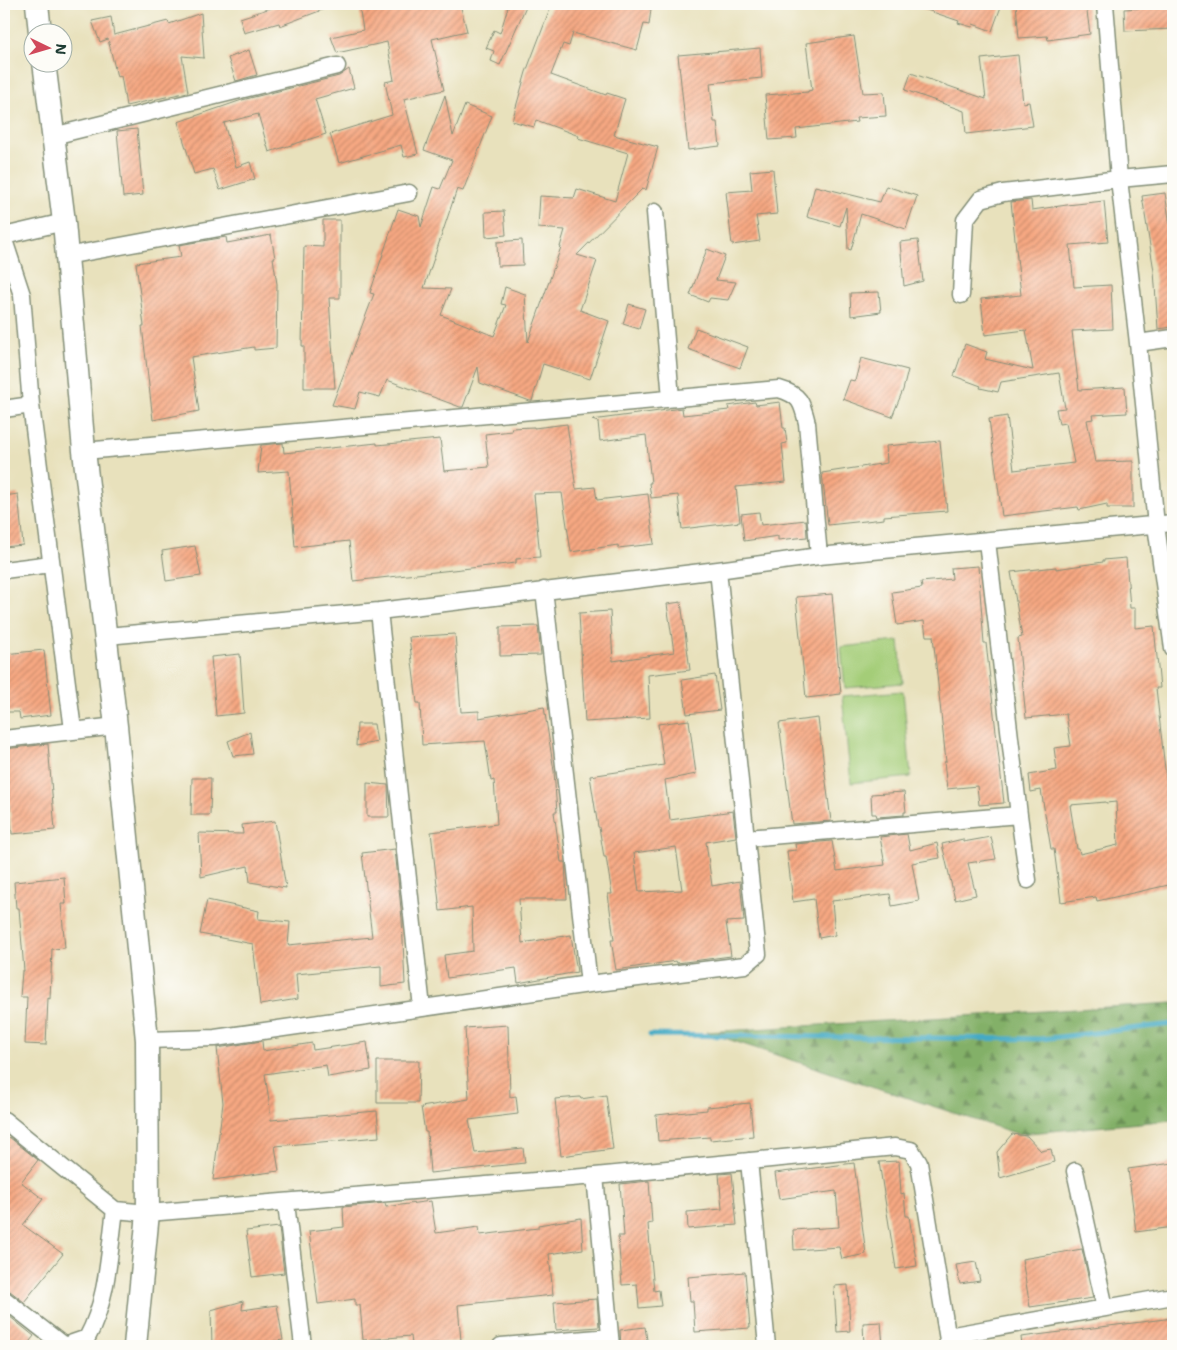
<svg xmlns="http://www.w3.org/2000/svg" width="1177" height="1350" font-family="'Shantell Sans',sans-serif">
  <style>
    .forest { fill: url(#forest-firs); stroke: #51764e }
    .pitch { fill: #a4cd78; stroke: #628556 }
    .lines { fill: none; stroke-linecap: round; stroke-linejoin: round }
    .stream { stroke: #44aac4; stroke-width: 5 }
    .building { fill: url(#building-hatch); fill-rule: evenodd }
    .street-casing { stroke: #848f78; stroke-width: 19 }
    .secondary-casing { stroke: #848f78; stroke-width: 25 }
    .street { stroke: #fff; stroke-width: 16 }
    .secondary { stroke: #fff; stroke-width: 22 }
  </style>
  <defs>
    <pattern id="forest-firs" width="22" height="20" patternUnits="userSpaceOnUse" patternTransform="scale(1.25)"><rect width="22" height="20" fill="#83b068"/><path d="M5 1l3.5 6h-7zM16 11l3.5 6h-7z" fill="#6b9056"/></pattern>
    <pattern id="building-hatch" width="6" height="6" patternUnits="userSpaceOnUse" patternTransform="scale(1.25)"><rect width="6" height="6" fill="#f7a882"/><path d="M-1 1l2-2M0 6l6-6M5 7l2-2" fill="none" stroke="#c78a6b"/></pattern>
  </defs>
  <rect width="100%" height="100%" fill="#fdfcf7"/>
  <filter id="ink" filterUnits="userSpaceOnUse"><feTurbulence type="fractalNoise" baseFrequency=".02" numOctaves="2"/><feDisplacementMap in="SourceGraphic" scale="10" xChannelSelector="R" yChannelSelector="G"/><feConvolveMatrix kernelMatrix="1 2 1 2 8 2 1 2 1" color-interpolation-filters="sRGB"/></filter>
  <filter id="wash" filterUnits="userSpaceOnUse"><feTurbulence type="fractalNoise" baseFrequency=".0096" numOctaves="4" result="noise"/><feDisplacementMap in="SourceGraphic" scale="20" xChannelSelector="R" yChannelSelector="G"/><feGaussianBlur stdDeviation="1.12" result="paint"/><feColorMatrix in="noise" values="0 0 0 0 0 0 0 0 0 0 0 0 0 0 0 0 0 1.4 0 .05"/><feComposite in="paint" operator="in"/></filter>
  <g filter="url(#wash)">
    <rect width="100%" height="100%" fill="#e8e1bc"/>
    <path class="forest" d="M 1173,1003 L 1173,1120 L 1018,1134 L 706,1032 Z"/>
    <path class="pitch" d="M 899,641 L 903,683 L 845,688 L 841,647 Z
      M 903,691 L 911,777 L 851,783 L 842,696 Z"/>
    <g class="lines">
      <path class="stream" d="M 650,1035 L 1041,1039 L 1173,1024"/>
    </g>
    <g id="blocks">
      <path class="building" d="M 283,4 L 335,4 L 335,5 L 280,26 L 279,23 L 244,33 L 240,18 Z
        M 372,4 L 460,4 L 467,31 L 432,39 L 444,90 L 404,99 L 418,154 L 404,157 L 401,145 L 339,163 L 330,134 L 392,115 L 385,82 L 394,80 L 387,42 L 337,53 L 331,37 L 363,30 L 359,6 Z
        M 509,4 L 527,4 L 500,65 L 491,61 L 494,51 L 486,48 L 494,30 L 500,33 Z
        M 552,4 L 613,4 L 651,9 L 649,25 L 644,24 L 637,50 L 573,33 L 569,46 L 563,44 L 551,75 L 606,95 L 607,93 L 625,99 L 614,135 L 658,147 L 646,190 L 642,189 L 577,255 L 597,261 L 580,310 L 609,321 L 590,379 L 543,364 L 532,401 L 530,401 L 480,383 L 478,367 L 463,407 L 460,407 L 387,380 L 380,397 L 360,392 L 355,409 L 332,405 L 374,294 L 370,293 L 398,209 L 419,216 L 421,227 L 434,187 L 440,189 L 452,160 L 424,150 L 445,95 L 453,136 L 465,105 L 492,116 L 463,191 L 457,189 L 424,288 L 451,289 L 441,315 L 494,336 L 506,305 L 501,304 L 505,287 L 525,294 L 528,342 L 561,247 L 560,247 L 565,230 L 538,228 L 540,196 L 574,198 L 577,189 L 615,201 L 628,153 L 578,138 L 579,136 L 536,120 L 534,127 L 512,121 L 526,72 Z
        M 916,4 L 1002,4 L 992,31 L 973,24 L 972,27 L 958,23 L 959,21 L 915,6 Z
        M 1016,4 L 1086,4 L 1090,34 L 1048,40 L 1047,36 L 1019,38 Z
        M 1173,6 L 1173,29 L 1125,31 L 1124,9 Z
        M 201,13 L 204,58 L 182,56 L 188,92 L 126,106 L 121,76 L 117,77 L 108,39 L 100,42 L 92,21 L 111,17 L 114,35 L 168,21 L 169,24 Z
        M 854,36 L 863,93 L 884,92 L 886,116 L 856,118 L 857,122 L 796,129 L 797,138 L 769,140 L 765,95 L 808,92 L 808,91 L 812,90 L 806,43 Z
        M 760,48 L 762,78 L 710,83 L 714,122 L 717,122 L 720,146 L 688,150 L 678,55 Z
        M 249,50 L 257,75 L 236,81 L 228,58 Z
        M 1018,55 L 1023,103 L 1029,102 L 1033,126 L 966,134 L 964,111 L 905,90 L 911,73 L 986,99 L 981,59 Z
        M 349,69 L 354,88 L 315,99 L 326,134 L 269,152 L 258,114 L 224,123 L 236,167 L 250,162 L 255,179 L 220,190 L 213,169 L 194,174 L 178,122 L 242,100 L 339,76 Z
        M 137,129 L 143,195 L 123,197 L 117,131 Z
        M 773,169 L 777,214 L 756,216 L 760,241 L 732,245 L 726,192 L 752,190 L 750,171 Z
        M 815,186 L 880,202 L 886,186 L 917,196 L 906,229 L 861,214 L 851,250 L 848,249 L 846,207 L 840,226 L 807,217 Z
        M 1165,193 L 1173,244 L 1173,327 L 1158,329 L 1154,271 L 1142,196 Z
        M 1031,200 L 1032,210 L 1067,205 L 1104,201 L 1108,242 L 1070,245 L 1074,287 L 1111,285 L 1113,329 L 1072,331 L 1079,390 L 1125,387 L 1127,413 L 1092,415 L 1093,419 L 1087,420 L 1095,462 L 1133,461 L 1133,508 L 1107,508 L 1107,504 L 1079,510 L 1078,507 L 1002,516 L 989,419 L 1007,416 L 1014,470 L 1074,463 L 1066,423 L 1059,424 L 1056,409 L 1065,408 L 1059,373 L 1001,382 L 998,392 L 980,388 L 981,386 L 954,376 L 965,344 L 987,352 L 985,359 L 1033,370 L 1026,330 L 985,335 L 981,299 L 1021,295 L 1011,202 Z
        M 504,211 L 506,235 L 486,237 L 485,212 Z
        M 323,220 L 340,220 L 340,298 L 329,298 L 335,388 L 304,388 L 304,346 L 302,346 L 304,246 L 323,247 Z
        M 271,235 L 275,258 L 273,258 L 277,284 L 276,348 L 254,350 L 254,347 L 191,357 L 199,411 L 153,420 L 142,326 L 144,326 L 136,263 L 181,257 L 179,245 L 226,237 L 227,243 Z
        M 522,240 L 523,265 L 498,266 L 497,242 Z
        M 918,240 L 923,281 L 904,286 L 900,242 Z
        M 707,249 L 725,256 L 716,280 L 736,282 L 728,300 L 710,298 L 708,302 L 690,295 Z
        M 879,292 L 881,312 L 851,316 L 850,293 Z
        M 629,304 L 645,309 L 639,329 L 623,324 Z
        M 696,328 L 748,347 L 740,368 L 688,349 Z
        M 861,358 L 908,370 L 903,390 L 892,417 L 843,399 L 850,380 L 855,381 Z
        M 755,402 L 756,405 L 780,402 L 783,428 L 785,428 L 787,443 L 782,444 L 786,482 L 736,487 L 740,522 L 682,529 L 678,495 L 651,498 L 649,483 L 651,483 L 646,435 L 600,441 L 598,422 L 592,420 L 682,408 L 683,415 L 729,410 L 728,406 Z
        M 567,424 L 576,489 L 595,487 L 597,500 L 648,494 L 654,544 L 618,548 L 618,545 L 571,552 L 562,493 L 534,494 L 540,557 L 516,559 L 516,563 L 353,581 L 349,541 L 295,547 L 289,471 L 258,473 L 261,445 L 283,443 L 284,453 L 377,443 L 377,445 L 440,439 L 444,471 L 489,467 L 485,434 L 512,431 L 511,428 L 534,427 L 534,428 Z
        M 940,441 L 947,511 L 884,516 L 884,519 L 828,525 L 822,473 L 887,463 L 886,446 Z
        M 18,494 L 23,545 L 4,547 L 4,496 Z
        M 759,512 L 761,525 L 806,520 L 807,537 L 778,540 L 778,536 L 744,541 L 741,514 Z
        M 195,546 L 201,576 L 166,581 L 162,551 Z
        M 1126,558 L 1130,608 L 1135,608 L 1135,628 L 1154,626 L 1160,688 L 1156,688 L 1169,805 L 1173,805 L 1173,884 L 1097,901 L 1096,897 L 1061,902 L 1054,849 L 1051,849 L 1041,790 L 1031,792 L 1029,775 L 1057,770 L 1054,748 L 1071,746 L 1066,714 L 1026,718 L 1018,638 L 1022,637 L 1011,572 L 1056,567 L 1056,569 L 1103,562 L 1103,560 ZM 1106,802 L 1106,803 L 1116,802 L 1118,845 L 1080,854 L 1079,849 L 1077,849 L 1070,805 Z
        M 978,566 L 984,643 L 986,643 L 1004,803 L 979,805 L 977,786 L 947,789 L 944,762 L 946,762 L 933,636 L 926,636 L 924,621 L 897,625 L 892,592 L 922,588 L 921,582 L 952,579 L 951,568 Z
        M 832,594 L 841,694 L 806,698 L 796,597 Z
        M 681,602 L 690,670 L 648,675 L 650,718 L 585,722 L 579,613 L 610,611 L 613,661 L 674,652 L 667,604 Z
        M 538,626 L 541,655 L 500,656 L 500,627 Z
        M 455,634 L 461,712 L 479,711 L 479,718 L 544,707 L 554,771 L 557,812 L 554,812 L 561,862 L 565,862 L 567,899 L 519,899 L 522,943 L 571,935 L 577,972 L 518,983 L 516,968 L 447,978 L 444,955 L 473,951 L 472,907 L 440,911 L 431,832 L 497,824 L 494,780 L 491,781 L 485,741 L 422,745 L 420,703 L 417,703 L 409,637 Z
        M 44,650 L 51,715 L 20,719 L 19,712 L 4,712 L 4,654 Z
        M 240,654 L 244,713 L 216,716 L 211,657 Z
        M 715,675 L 720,710 L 687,714 L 682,680 Z
        M 818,718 L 831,821 L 792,824 L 779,723 Z
        M 689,720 L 696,774 L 665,780 L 670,820 L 733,811 L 736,837 L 706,842 L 712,886 L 740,881 L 744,921 L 726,922 L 731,956 L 677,963 L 676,961 L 616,970 L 611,940 L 614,940 L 608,894 L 612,894 L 606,857 L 604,857 L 599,827 L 598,827 L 590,776 L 664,765 L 658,724 ZM 676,847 L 682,890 L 639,892 L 634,853 Z
        M 357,724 L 374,724 L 377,742 L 356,746 Z
        M 250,732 L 253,754 L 233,756 L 228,741 Z
        M 48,744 L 55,830 L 12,834 L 5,749 Z
        M 192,778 L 211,778 L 210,815 L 191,815 Z
        M 367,783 L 388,785 L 389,817 L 367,817 Z
        M 904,792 L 906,812 L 904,812 L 904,815 L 877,817 L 876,814 L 872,814 L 871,794 Z
        M 275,821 L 286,888 L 250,882 L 248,866 L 201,877 L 199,833 L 243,834 L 242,825 Z
        M 907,834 L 910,850 L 937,843 L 940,858 L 912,863 L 919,901 L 892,906 L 890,894 L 832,901 L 835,935 L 819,938 L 814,899 L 793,902 L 787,851 L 796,850 L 795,844 L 832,841 L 837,871 L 885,865 L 880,837 Z
        M 991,837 L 996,859 L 968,863 L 976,895 L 955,900 L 942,844 L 963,839 L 963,842 Z
        M 395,849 L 402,919 L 405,984 L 381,987 L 381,966 L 296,974 L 298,999 L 260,1005 L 253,944 L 200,934 L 207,900 L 259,911 L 258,919 L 290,922 L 288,945 L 372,937 L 362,853 Z
        M 64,877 L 66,904 L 61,904 L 65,948 L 52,949 L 50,999 L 48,998 L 46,1045 L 25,1044 L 27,997 L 20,997 L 22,971 L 24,971 L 19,908 L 16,908 L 14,882 Z
        M 508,1025 L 510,1097 L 516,1096 L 518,1114 L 469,1120 L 475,1153 L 523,1148 L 525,1163 L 430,1173 L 427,1132 L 425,1132 L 421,1107 L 469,1099 L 465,1028 Z
        M 262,1041 L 263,1051 L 312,1043 L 313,1050 L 367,1042 L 371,1070 L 328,1077 L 326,1065 L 265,1074 L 269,1101 L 271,1120 L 377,1111 L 379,1137 L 275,1146 L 279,1171 L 213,1180 L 223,1103 L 217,1048 Z
        M 377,1061 L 419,1061 L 418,1103 L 377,1103 Z
        M 606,1095 L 613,1149 L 561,1156 L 555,1099 L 580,1097 L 581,1099 Z
        M 750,1103 L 753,1136 L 710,1140 L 710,1137 L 658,1141 L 656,1115 L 707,1110 L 707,1107 Z
        M 4,1133 L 38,1160 L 21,1182 L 43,1199 L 23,1225 L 63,1254 L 24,1302 L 10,1291 L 4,1289 Z
        M 1012,1134 L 1027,1136 L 1041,1151 L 1051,1149 L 1054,1162 L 1000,1178 L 997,1152 Z
        M 899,1161 L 901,1194 L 904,1193 L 906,1216 L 909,1216 L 917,1266 L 896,1269 L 879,1162 Z
        M 854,1163 L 866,1254 L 842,1259 L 839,1247 L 794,1250 L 793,1230 L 839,1227 L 836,1191 L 779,1199 L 775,1173 Z
        M 1173,1163 L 1173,1227 L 1136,1232 L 1128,1169 Z
        M 732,1173 L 737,1225 L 688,1229 L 687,1212 L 722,1209 L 719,1174 Z
        M 649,1181 L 652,1223 L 648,1224 L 654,1291 L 659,1290 L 661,1306 L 639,1308 L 637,1284 L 622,1285 L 618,1236 L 624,1236 L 620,1184 Z
        M 431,1201 L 436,1233 L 479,1227 L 480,1235 L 538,1228 L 538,1225 L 581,1218 L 583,1249 L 549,1254 L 553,1295 L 458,1305 L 461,1341 L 412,1345 L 411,1336 L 363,1340 L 360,1305 L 355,1305 L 355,1299 L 318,1304 L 309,1231 L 344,1227 L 343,1207 L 385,1203 L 386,1207 Z
        M 279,1227 L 284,1273 L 252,1277 L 246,1231 Z
        M 1082,1249 L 1093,1298 L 1030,1307 L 1022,1259 Z
        M 976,1262 L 980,1281 L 960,1284 L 956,1265 Z
        M 745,1272 L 750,1328 L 695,1332 L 693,1301 L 690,1301 L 688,1277 Z
        M 848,1285 L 850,1331 L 837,1332 L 834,1286 Z
        M 597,1299 L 599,1327 L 556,1330 L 554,1302 Z
        M 243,1301 L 242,1310 L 277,1305 L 283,1340 L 244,1346 L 212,1346 L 211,1310 Z
        M 4,1312 L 34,1336 L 26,1346 L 4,1346 Z
        M 1173,1318 L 1173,1346 L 1022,1346 L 1021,1337 Z
        M 881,1322 L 883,1346 L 864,1346 L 863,1323 Z
        M 645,1327 L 648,1346 L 621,1346 L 620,1330 Z"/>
    </g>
  </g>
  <g filter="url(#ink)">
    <use href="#blocks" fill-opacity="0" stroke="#848f78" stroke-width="1"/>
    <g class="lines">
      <g class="street-casing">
        <path id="street" d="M 1105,4 L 1119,179 L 1138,343 L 1156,525 L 1173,649
          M 53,136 L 337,66
          M 655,212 L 671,398
          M 4,236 L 64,222
          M 4,240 L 22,295 L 31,405 L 73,730
          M 66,256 L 409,193
          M 961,295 L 965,220 L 981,199 L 1003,193 L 1119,179 L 1173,174
          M 1138,343 L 1173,338
          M 4,409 L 31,405
          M 84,451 L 779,389 C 800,395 802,402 807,423 L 819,556
          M 987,541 L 1019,815 L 1028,880
          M 4,570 L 51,564
          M 544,590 L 589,984
          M 379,611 L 422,1008
          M 107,636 L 379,611 L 718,570 L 819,556 L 1173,523
          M 4,739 L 116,726
          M 747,838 L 1019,815
          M 147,1040 L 215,1038 L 589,984 L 745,965 L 758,954 L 718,570
          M 4,1120 L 115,1210 L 148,1213 L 595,1176 L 895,1147 L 911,1150 L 919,1163 L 949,1346
          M 749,1161 L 767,1346
          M 1075,1171 L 1105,1308
          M 595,1176 L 611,1346
          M 286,1203 L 303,1346
          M 4,1299 L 64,1346 L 87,1338 C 108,1300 109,1252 115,1210
          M 948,1336 L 1173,1296
          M 501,1346 L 610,1337"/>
      </g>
      <g class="secondary-casing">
        <path id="secondary" d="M 37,4 L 40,32
          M 44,62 L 64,222 L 84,451 L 116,726 L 147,1040 L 148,1213 L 135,1346"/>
      </g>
      <use href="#street" class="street"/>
      <use href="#secondary" class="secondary"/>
    </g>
  </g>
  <rect width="1177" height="1350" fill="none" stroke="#fdfcf7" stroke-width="20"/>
  <g transform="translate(48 48) rotate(95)"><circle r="24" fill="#fdfcf7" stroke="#a4b0a9"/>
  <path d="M0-4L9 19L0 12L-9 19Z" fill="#d1495b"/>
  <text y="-8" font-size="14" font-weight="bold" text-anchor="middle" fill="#1f3d34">N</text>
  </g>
</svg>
